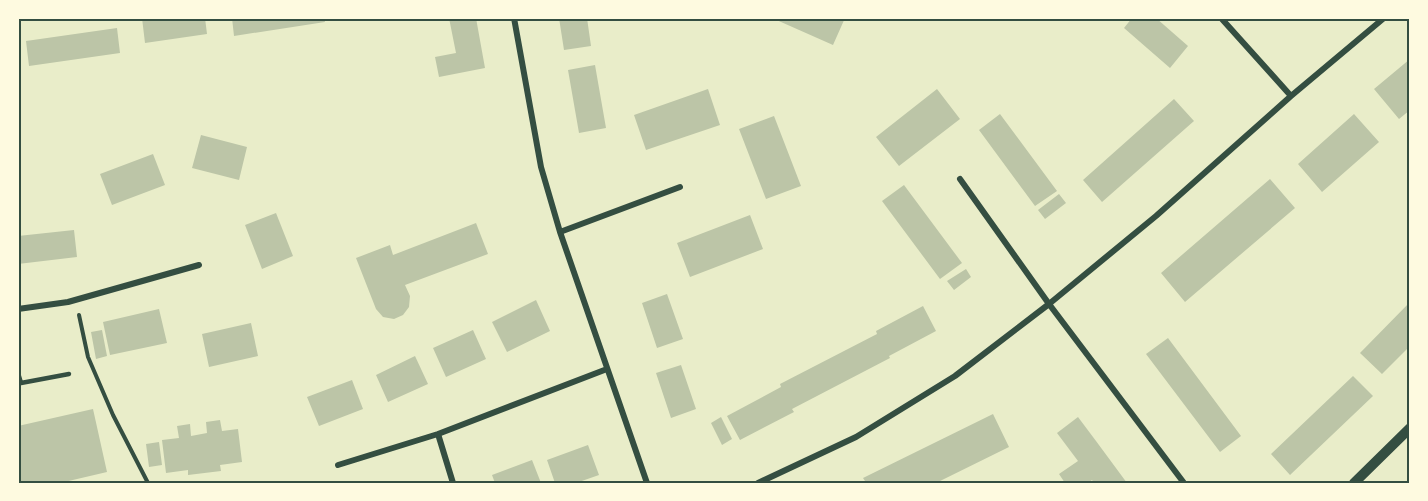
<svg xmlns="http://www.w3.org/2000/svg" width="1428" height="501" font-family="Inter,sans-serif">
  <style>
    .building { fill: #bcc5a7 }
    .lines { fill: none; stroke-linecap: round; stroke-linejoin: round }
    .path { stroke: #344e41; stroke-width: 4 }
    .service { stroke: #344e41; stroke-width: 4.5 }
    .minor { stroke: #344e41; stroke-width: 6 }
    .tertiary { stroke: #344e41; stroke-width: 10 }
    .neatline { fill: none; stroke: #344e41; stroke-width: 2 }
  </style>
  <rect width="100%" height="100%" fill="#e9edc9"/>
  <path class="building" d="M 142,18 L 205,18 L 207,34 L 145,43 Z
    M 232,18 L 324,18 L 325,22 L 234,36 Z
    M 449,18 L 476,18 L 485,68 L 439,77 L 435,57 L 456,53 Z
    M 559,18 L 587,18 L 591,46 L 564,50 Z
    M 772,18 L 845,18 L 833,45 Z
    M 1132,18 L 1156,18 L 1188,46 L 1170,68 L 1124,28 Z
    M 117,28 L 120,53 L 29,66 L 26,41 Z
    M 1410,59 L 1410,110 L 1399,119 L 1374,89 Z
    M 595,65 L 606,128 L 579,133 L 568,70 Z
    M 708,89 L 720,125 L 646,150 L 634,115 Z
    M 937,89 L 960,119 L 899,166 L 876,137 Z
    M 1174,99 L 1194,121 L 1102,202 L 1083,180 Z
    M 1000,114 L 1057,191 L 1035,206 L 979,130 Z
    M 1354,114 L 1379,142 L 1322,192 L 1298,164 Z
    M 774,116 L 801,186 L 766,199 L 739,129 Z
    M 201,135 L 247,147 L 239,180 L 192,168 Z
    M 153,154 L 165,185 L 112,205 L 100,174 Z
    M 1270,179 L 1295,208 L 1185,302 L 1161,273 Z
    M 904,185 L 962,263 L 940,279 L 882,201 Z
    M 1059,194 L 1066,203 L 1045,219 L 1038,210 Z
    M 276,213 L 293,256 L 262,269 L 245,225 Z
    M 750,215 L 763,249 L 690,277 L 677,243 Z
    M 476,223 L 488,254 L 405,285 L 410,296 L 409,307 L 403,315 L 394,319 L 383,317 L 376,309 L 356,258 L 390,245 L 393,255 Z
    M 74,230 L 77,257 L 18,264 L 18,236 Z
    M 966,269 L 971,277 L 954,290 L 947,281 Z
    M 667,294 L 683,339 L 657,348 L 642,303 Z
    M 536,300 L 550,331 L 507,352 L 492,322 Z
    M 1410,302 L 1410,346 L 1382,374 L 1360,353 Z
    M 923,306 L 936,331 L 889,356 L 890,358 L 792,409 L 794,412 L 740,440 L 727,416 L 781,387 L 780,384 L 877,334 L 876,331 Z
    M 159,309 L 167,343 L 110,355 L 103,322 Z
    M 251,323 L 258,356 L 209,367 L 202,334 Z
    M 102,330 L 107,356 L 96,359 L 91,332 Z
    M 473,330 L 486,359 L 446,377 L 433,348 Z
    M 1168,338 L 1241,436 L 1220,452 L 1146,354 Z
    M 415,356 L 428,384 L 388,402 L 376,375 Z
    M 681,365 L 696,409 L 671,418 L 656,373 Z
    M 1353,376 L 1373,396 L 1290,475 L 1271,454 Z
    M 352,380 L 363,409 L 319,426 L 307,397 Z
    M 93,409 L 107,472 L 60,483 L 18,483 L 18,426 Z
    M 993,414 L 1009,447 L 936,483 L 860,483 L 865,481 L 863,478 Z
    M 721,417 L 732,439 L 722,445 L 711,423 Z
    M 1078,417 L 1096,441 L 1127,483 L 1094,483 L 1092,480 L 1088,483 L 1065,483 L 1059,474 L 1078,461 L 1057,433 Z
    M 220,420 L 222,431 L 238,429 L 242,462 L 220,465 L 221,471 L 188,475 L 188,470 L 166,473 L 162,440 L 179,438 L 177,426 L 190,424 L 191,436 L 207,433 L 206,422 Z
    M 159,442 L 162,465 L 149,467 L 146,444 Z
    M 588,445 L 599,475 L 576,483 L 555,483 L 547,460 Z
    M 532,460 L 541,483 L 495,483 L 492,475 Z"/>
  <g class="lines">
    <path class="path" d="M 79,315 L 88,357 L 113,415 L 148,483"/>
    <path class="service" d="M 18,373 L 21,383 L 69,374"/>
    <path class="minor" d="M 514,18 L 541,167 L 560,232 L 647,483
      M 1221,18 L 1291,96
      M 960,179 L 1049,304 L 1184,483
      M 560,232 L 680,187
      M 18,309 L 68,302 L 199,265
      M 438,434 L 453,483
      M 338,465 L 438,434 L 607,369
      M 758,483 L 856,437 L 955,376 L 1049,304 L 1156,216 L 1291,96 L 1384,18"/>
    <path class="tertiary" d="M 1354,483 L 1410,428"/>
  </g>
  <rect width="1428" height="501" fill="none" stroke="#fefae0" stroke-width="39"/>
  <rect x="20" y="20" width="1388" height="462" class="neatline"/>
</svg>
